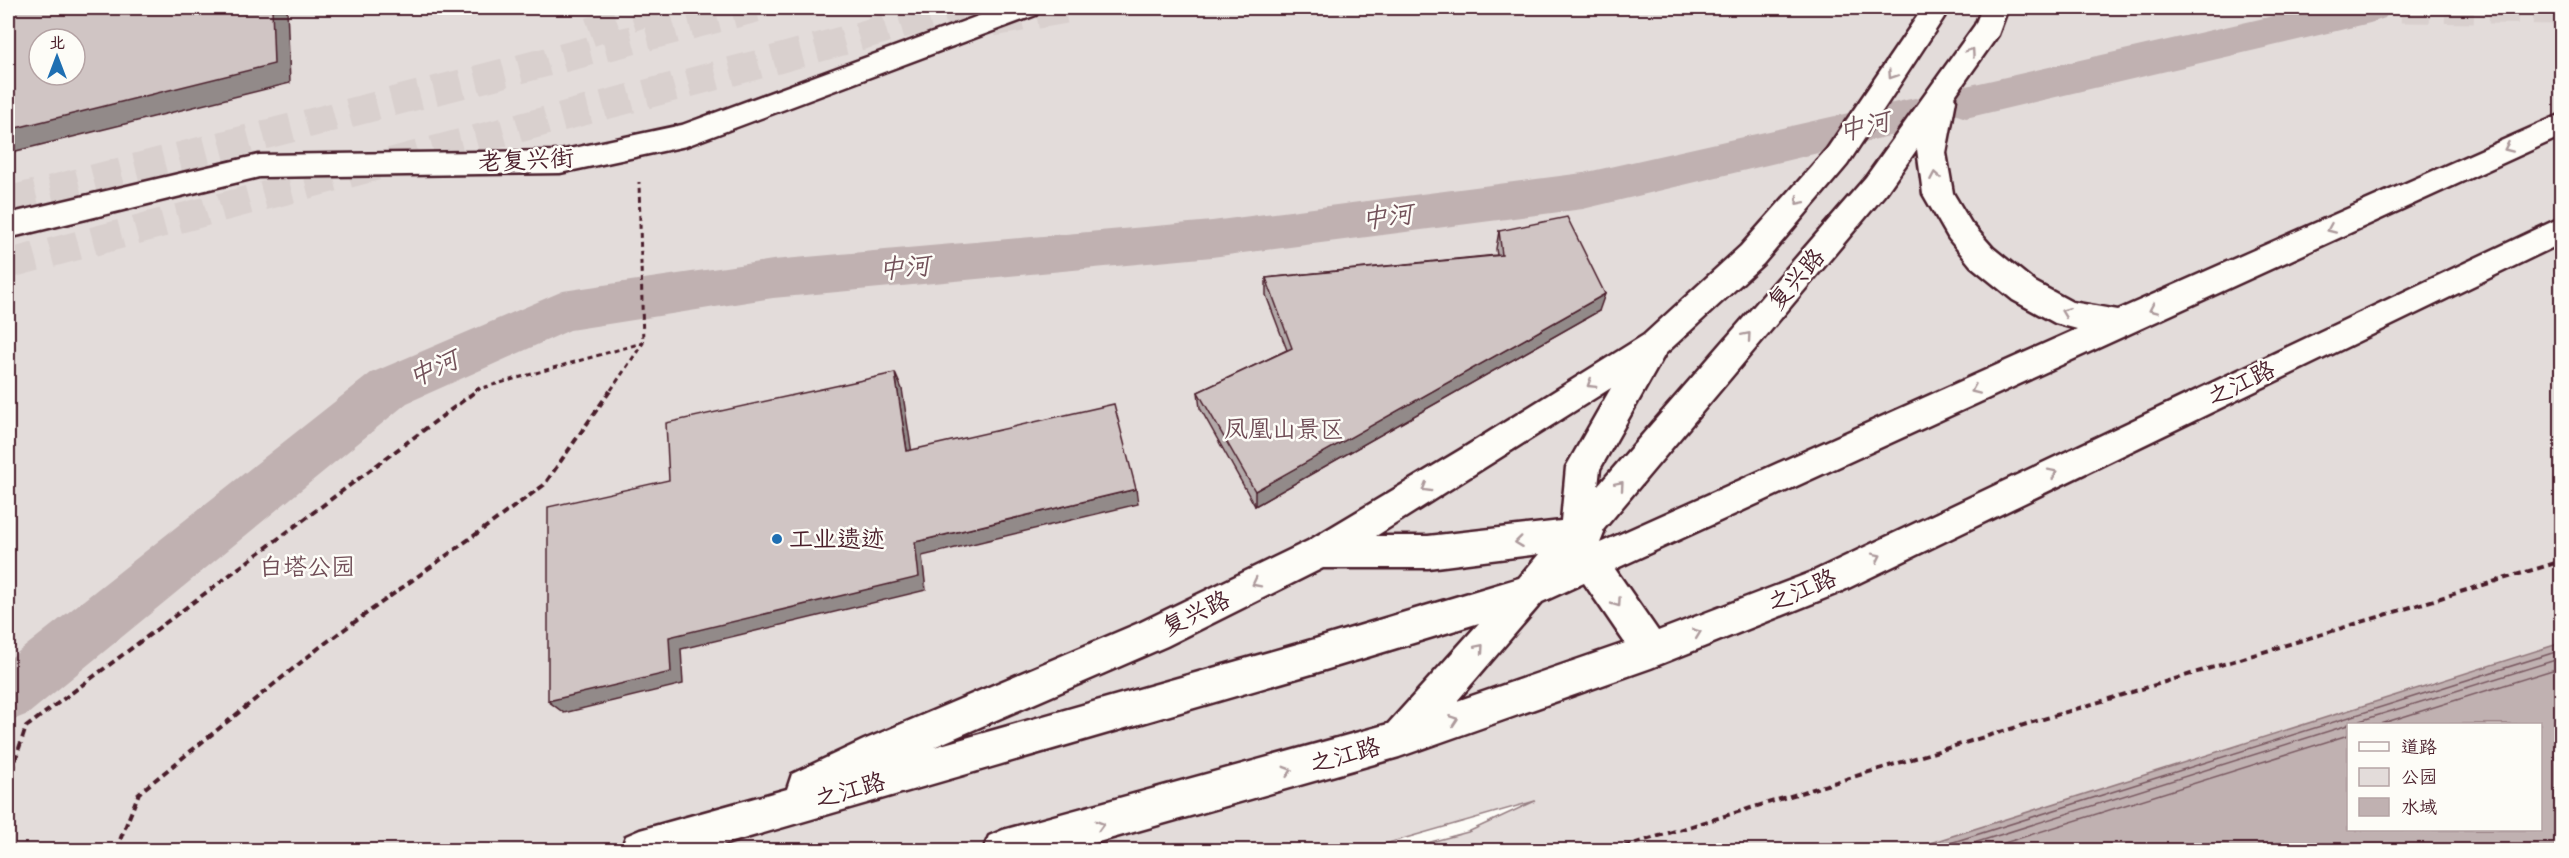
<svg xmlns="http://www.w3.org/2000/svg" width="2569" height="858" font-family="Mynerve,'LXGW WenKai TC',sans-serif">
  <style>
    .green { fill: #e3dcda; stroke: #967e82; stroke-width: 1.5; fill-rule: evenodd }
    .water { fill: #c0b1b1; stroke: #91777b; stroke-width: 1.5; fill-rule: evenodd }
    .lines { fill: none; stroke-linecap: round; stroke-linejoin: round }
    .shore { stroke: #795961; stroke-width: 1.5 }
    .canal { fill: #c0b1b1; fill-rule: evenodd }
    .highway-tunnel { stroke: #d9d0ce; stroke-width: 29; stroke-dasharray: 29 15; stroke-linecap: butt }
    .minor-casing { stroke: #4a1f2b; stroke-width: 5 }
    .major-casing { stroke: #4a1f2b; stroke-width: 5 }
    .path-far1 { stroke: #4a1f2b; stroke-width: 3; stroke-dasharray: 5 4; stroke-linecap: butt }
    .path { stroke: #4a1f2b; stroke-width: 4; stroke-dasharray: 7 4.5; stroke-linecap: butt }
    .minor { fill: #fdfcf7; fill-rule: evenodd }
    .major { fill: #fdfcf7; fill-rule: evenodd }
    .wall { fill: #b3a9a9; stroke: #4a1f2b; stroke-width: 1.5 }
    .shaded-wall { fill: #928a89; stroke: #4a1f2b; stroke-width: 1.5 }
    .building { fill: #d0c5c4; stroke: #4a1f2b; stroke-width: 1.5; fill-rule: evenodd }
    .oneway { stroke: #ac999b }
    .poi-dot { fill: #1f6fb2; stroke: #fdfcf7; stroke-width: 2 }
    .labels { text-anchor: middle; stroke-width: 5; stroke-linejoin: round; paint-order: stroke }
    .street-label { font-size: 24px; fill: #4a1f2b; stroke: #fdfcf7 }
    .park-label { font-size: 24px; fill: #704e57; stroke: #fdfcf7 }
    .poi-label { font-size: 24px; fill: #4a1f2b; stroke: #fdfcf7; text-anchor: start }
    .water-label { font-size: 26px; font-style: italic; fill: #73525a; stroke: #fdfcf7 }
  </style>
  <rect width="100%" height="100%" fill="#fdfcf7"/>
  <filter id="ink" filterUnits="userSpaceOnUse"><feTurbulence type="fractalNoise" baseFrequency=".0167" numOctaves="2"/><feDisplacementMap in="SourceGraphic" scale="12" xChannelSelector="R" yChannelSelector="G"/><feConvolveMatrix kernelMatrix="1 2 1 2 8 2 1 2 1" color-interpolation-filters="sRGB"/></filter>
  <g filter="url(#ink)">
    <path class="green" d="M 8,8 L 2561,8 L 2561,657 L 1927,850 L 1401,850 L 1468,832 L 1535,801 L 1364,850 L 8,850 ZM 39,39 L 75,39 L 75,75 L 39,75 Z"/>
    <path class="water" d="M 2561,643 L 2561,850 L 1908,850 ZM 2348,724 L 2540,724 L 2540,830 L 2348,830 Z"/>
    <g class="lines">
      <path class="shore" d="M 2350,724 L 2562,658
        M 2380,724 L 2562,667
        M 1928,850 L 2562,650
        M 1952,850 L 2348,725
        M 1982,850 L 2348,735"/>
      <path class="canal" d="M 2308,8 L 2391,8 L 2385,18 L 2370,23 L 1966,118 L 1951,113 L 1944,102 L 1951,91 L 1966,86 Z
        M 1915,98 L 1931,102 L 1937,114 L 1931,126 L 1583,209 L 1212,257 L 773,298 L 570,330 L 407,403 L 28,714 L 8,722 L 8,660 L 371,373 L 563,291 L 773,260 L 1212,221 L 1583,173 Z"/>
      <path class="highway-tunnel" d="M 2401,8 L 2562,10
        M 993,22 L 1072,8
        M 590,32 L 656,8
        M 8,201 L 756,8
        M 8,264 L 767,62 L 959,8"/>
      <g class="minor-casing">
        <path id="minor" d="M 1000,8 L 1039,8 L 1036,15 L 686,146 L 560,173 L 259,177 L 8,238 L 8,214 L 259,155 L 560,151 L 682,125 Z"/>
      </g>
      <g class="major-casing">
        <path id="major" d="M 1923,8 L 1950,8 L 1847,165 L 1763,264 L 1665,354 L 1600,469 L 1598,486 L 1866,177 L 1975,25 L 1982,8 L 2008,8 L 1998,35 L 1954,97 L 1956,100 L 1946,153 L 1953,193 L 1971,223 L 1993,248 L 2035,282 L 2072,302 L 2118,310 L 2562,114 L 2562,136 L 1615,569 L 1658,631 L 1812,572 L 2562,217 L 2562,243 L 1836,594 L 1651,668 L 1399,757 L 1070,850 L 983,850 L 989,836 L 1003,830 L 1388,724 L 1479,623 L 1315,673 L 705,850 L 621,850 L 626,836 L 640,830 L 787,789 L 792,774 L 864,740 L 1141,622 L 1308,541 L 1460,450 L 1644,335 L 1741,246 L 1827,149 ZM 1917,149 L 1923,194 L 1949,239 L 1971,266 L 2013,300 L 2055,323 L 2077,329 L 1600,543 L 1604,533 L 1603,530 L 1886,193 ZM 1611,388 L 1566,467 L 1561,521 L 1428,536 L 1376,536 ZM 1539,554 L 1519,578 L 1315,639 L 934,747 L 1167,646 L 1323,568 L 1428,568 ZM 1584,583 L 1625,643 L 1457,701 L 1542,602 Z"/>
      </g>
      <path class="path-far1" d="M 475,390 L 642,343
        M 611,390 L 643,343 L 639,182"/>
      <path class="path" d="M 8,782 L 26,727 L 480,388
        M 116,850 L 139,793 L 320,647 L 544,485 L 612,388
        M 1613,850 L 2562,561"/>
      <use href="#minor" class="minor"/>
      <use href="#major" class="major"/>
    </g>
    <path class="wall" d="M 1499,231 L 1599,311 L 1255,506 L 1200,408 L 1198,392 L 1287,350 L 1266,295 L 1266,278 L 1497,255 L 1496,249 Z"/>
    <path class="shaded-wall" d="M 272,8 L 287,8 L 290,83 L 8,153 L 8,130 Z
      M 1605,294 L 1599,311 L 1255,506 L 1255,491 Z
      M 895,373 L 902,389 L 914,466 L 907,451 Z
      M 1136,489 L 1138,504 L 922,556 L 926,590 L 681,649 L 683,684 L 564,713 L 548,701 L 669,637 L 915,542 Z"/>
    <path class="building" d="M 8,8 L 272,8 L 274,64 L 8,130 ZM 39,39 L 75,39 L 75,75 L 39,75 Z
      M 1567,217 L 1605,294 L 1255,491 L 1198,392 L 1292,348 L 1266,278 L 1502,255 L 1499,231 Z
      M 895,373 L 907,451 L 1114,404 L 1136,489 L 915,542 L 919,577 L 669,637 L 671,672 L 548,701 L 548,507 L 669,480 L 666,423 Z"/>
    <defs><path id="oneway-chevron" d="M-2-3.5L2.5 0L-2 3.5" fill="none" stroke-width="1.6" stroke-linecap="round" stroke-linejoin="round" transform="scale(1.5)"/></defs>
    <g class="oneway">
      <use href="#oneway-chevron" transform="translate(1971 52) rotate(-55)"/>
      <use href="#oneway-chevron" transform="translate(1892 75) rotate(124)"/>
      <use href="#oneway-chevron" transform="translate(2508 148) rotate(156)"/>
      <use href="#oneway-chevron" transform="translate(1935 176) rotate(-100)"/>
      <use href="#oneway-chevron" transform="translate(1799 201) rotate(131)"/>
      <use href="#oneway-chevron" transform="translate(2331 229) rotate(156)"/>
      <use href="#oneway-chevron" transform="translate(2153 309) rotate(156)"/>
      <use href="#oneway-chevron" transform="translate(2065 312) rotate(-159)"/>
      <use href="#oneway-chevron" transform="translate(1747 336) rotate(-49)"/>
      <use href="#oneway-chevron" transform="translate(1591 384) rotate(148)"/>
      <use href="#oneway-chevron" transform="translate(1975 390) rotate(156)"/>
      <use href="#oneway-chevron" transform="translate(2053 473) rotate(-26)"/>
      <use href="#oneway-chevron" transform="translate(1620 485) rotate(-49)"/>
      <use href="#oneway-chevron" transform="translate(1426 488) rotate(149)"/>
      <use href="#oneway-chevron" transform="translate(1519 542) rotate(173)"/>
      <use href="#oneway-chevron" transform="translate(1877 557) rotate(-26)"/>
      <use href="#oneway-chevron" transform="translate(1256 583) rotate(153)"/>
      <use href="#oneway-chevron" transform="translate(1617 603) rotate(55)"/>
      <use href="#oneway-chevron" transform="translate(1697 633) rotate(-21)"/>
      <use href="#oneway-chevron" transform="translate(1480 648) rotate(-49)"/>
      <use href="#oneway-chevron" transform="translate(1454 720) rotate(-19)"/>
      <use href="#oneway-chevron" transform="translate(1288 771) rotate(-16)"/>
      <use href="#oneway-chevron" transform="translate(1100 825) rotate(-16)"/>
    </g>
  </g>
  <circle class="poi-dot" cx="777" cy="539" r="6"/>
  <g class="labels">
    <g class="street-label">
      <text transform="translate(526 160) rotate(-3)" y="8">老复兴街</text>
      <text transform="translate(1796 279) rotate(-49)" y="8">复兴路</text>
      <text transform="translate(2241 383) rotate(-26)" y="8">之江路</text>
      <text transform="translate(1802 590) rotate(-23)" y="8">之江路</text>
      <text transform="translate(1196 613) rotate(-26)" y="8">复兴路</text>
      <text transform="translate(1345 755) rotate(-16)" y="8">之江路</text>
      <text transform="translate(850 790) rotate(-16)" y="8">之江路</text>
    </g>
    <g class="park-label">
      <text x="1284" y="437">凤凰山景区</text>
      <text x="307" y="575">白塔公园</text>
    </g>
    <g class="poi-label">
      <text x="789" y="547">工业遗迹</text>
    </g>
    <g class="water-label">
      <text transform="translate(1864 126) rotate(-13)" y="9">中河</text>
      <text transform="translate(1387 216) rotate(-7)" y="9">中河</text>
      <text transform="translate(904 267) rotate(-5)" y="9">中河</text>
      <text transform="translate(433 368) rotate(-24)" y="9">中河</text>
    </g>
  </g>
  <rect width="2569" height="858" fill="none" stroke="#fdfcf7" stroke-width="30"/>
  <rect x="15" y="15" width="2539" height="828" fill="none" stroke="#4a1f2b" stroke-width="2" filter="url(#ink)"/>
  <rect x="2347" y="723" width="195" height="108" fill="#fdfcf7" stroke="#b5a4a5" stroke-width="1.5"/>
  <rect x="2359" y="742" width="30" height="9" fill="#fdfcf7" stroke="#b5a4a5" stroke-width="1.5"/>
  <text x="2401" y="753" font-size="18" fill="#4a1f2b">道路</text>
  <rect x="2359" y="768" width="30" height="18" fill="#e3dcda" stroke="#b5a4a5" stroke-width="1.5"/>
  <text x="2401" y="783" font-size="18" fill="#4a1f2b">公园</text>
  <rect x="2359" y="798" width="30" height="18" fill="#c0b1b1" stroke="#b5a4a5" stroke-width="1.5"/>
  <text x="2401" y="813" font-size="18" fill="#4a1f2b">水域</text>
  <g transform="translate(57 57)"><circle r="28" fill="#fdfcf7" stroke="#b5a4a5" stroke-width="1.5"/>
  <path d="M0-4.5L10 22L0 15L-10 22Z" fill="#1f6fb2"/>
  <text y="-9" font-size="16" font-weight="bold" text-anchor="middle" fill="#4a1f2b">北</text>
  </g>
</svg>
